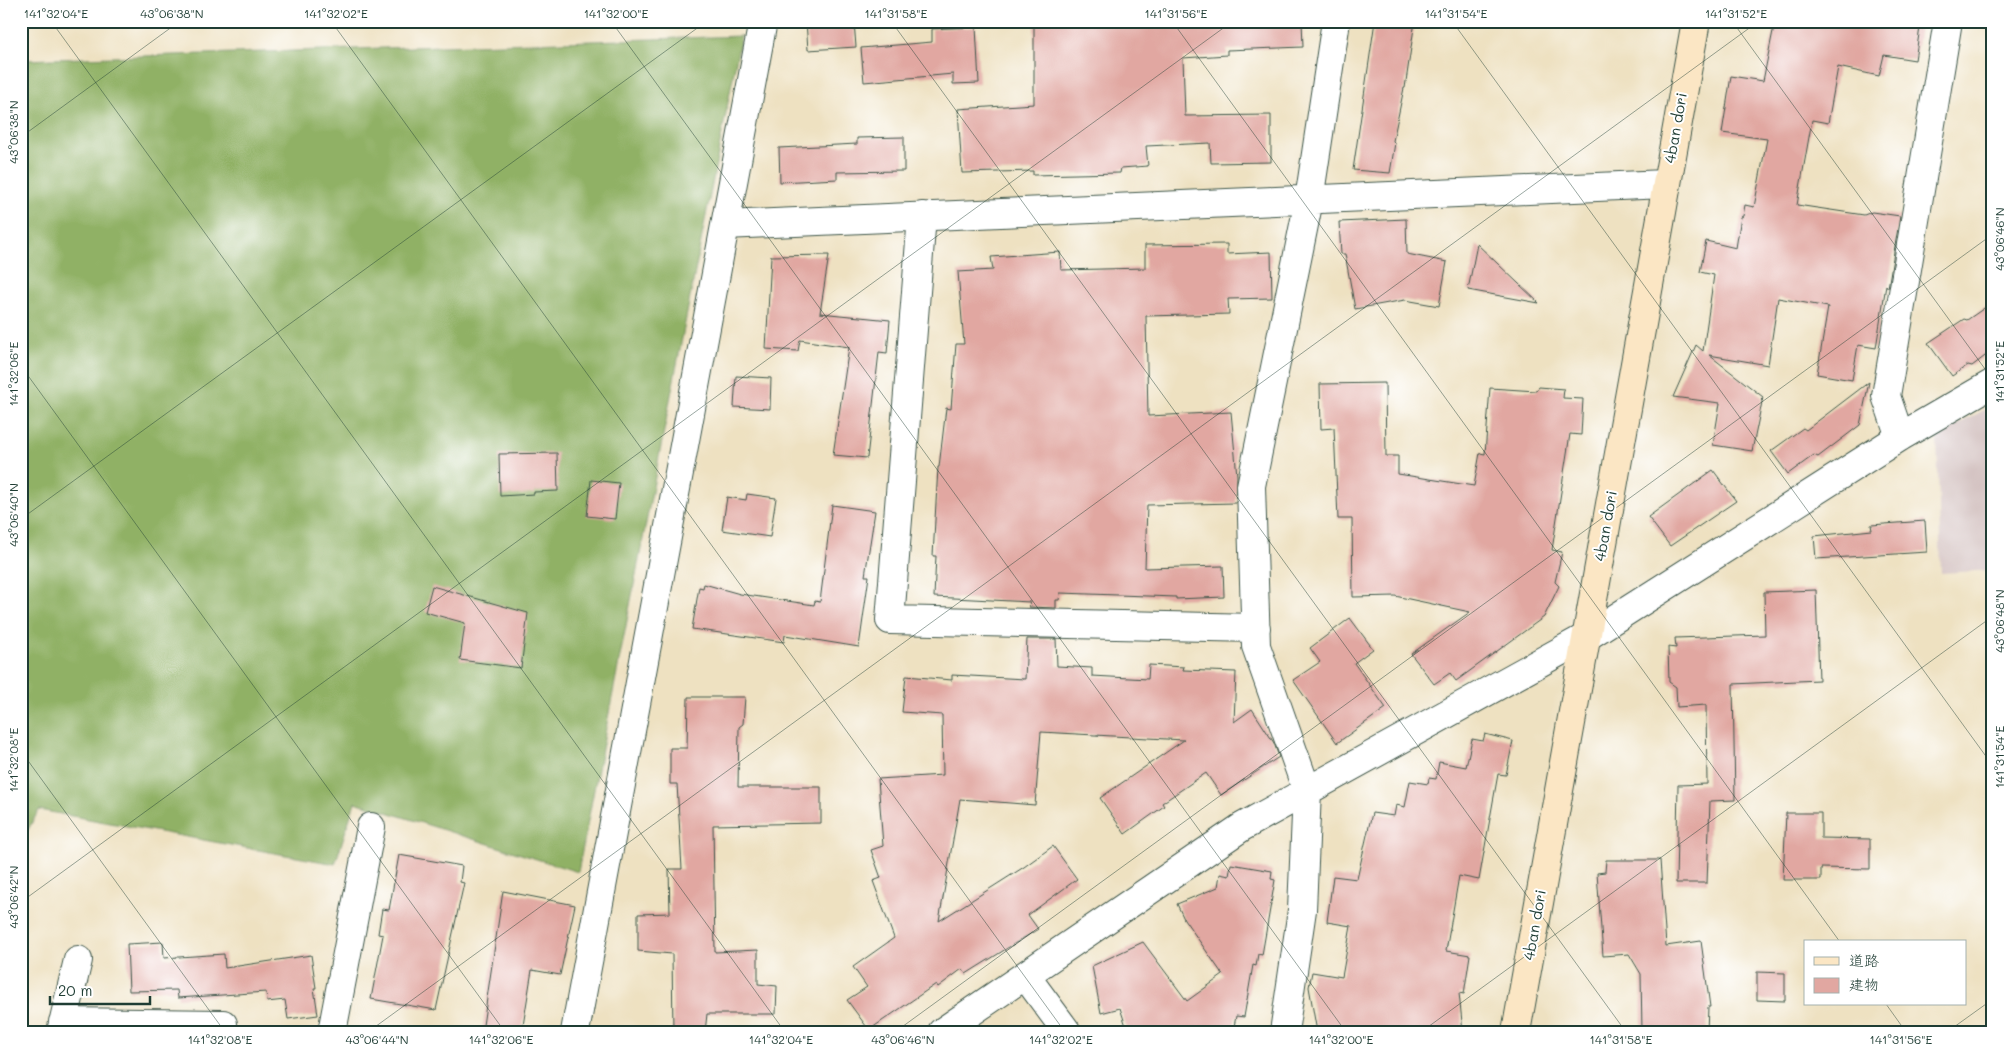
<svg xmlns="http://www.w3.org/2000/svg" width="2014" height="1053" font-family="Mali,'Klee One',sans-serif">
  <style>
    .industrial { fill: #d1bfbe }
    .forest { fill: #90b165; stroke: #58774c }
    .building { fill: #e1a7a1 }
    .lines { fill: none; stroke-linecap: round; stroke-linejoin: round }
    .street-casing { stroke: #3e5649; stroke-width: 30 }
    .secondary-casing { stroke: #3e5649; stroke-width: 30 }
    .street { stroke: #fff; stroke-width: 28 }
    .secondary { stroke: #fbe6c4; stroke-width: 28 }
    .ticks { fill: none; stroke: #1f3d34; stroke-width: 1; stroke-opacity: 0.45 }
    .labels { text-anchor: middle; stroke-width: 4; stroke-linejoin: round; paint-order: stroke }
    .street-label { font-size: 15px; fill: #1f3d34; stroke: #fff }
    .neatline { fill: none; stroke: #1f3d34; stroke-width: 2 }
    .ticks-label { font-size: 12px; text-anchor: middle; fill: #1f3d34 }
  </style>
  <rect width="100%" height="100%" fill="#fff"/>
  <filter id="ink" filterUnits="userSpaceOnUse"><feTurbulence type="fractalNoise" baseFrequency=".02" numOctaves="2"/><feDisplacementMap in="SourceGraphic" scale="10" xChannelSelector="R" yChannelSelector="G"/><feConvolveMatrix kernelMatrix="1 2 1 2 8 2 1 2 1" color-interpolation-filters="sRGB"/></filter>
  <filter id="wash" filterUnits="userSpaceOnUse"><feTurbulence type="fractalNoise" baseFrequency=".0096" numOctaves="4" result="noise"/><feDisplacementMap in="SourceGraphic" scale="20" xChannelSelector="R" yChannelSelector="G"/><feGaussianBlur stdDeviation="1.12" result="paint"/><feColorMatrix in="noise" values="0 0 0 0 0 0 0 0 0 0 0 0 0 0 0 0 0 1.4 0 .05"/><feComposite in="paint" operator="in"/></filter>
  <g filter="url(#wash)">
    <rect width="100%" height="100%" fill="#eee1c1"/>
    <path class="industrial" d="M 1993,405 L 1993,570 L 1941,573 L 1937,436 Z"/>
    <path class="forest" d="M 21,21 L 26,21 L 23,60 L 741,36 L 578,872 L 355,802 L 335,864 L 39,810 L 21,842 Z"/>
    <g id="blocks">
      <path class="building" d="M 806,21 L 854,21 L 856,47 L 808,50 Z
        M 1034,21 L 1302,21 L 1303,47 L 1227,50 L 1227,55 L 1183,58 L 1185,116 L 1271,115 L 1271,162 L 1211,163 L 1210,143 L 1146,146 L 1148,166 L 1121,168 L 1120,173 L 1033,175 L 1033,171 L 962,173 L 958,109 L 1034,104 Z
        M 1375,21 L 1415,21 L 1405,88 L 1404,88 L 1393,141 L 1395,143 L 1390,173 L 1353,170 Z
        M 1775,21 L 1921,21 L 1915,60 L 1884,55 L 1879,76 L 1838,67 L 1828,123 L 1812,120 L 1797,205 L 1864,215 L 1872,212 L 1900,216 L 1888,288 L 1886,285 L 1876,348 L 1858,345 L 1852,380 L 1817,374 L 1828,307 L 1778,298 L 1768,365 L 1709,355 L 1763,397 L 1752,451 L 1713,445 L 1720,403 L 1673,397 L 1696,345 L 1703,351 L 1714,275 L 1700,272 L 1706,241 L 1736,248 L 1741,217 L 1743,216 L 1745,205 L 1754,207 L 1767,139 L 1722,133 L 1731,76 L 1763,81 Z
        M 976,27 L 979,83 L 953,84 L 953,74 L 864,82 L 861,48 L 932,42 L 932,29 Z
        M 904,137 L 904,171 L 837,172 L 837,179 L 780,182 L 779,148 L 857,144 L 857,138 Z
        M 1406,219 L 1407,254 L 1447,262 L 1439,306 L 1405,300 L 1355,309 L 1345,254 L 1341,254 L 1339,222 Z
        M 1227,244 L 1227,254 L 1271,252 L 1272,298 L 1228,299 L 1229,314 L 1146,316 L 1148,416 L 1231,412 L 1237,476 L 1236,503 L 1147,505 L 1145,568 L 1223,566 L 1224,597 L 1176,599 L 1176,597 L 1060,593 L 1059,600 L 1056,600 L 1056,608 L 1029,607 L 1030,602 L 934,597 L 936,556 L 933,556 L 938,467 L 939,467 L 946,408 L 951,409 L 956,344 L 964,344 L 958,272 L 993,270 L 991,257 L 1060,252 L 1061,270 L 1145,268 L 1145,245 Z
        M 1477,244 L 1539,303 L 1468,290 Z
        M 829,255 L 820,313 L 890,320 L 887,353 L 879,352 L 867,458 L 833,455 L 849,347 L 800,340 L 798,351 L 766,349 L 771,256 Z
        M 1993,302 L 1993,350 L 1972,366 L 1968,365 L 1952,376 L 1928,343 L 1964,319 L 1967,320 Z
        M 736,376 L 771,378 L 770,409 L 734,407 Z
        M 1869,382 L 1860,425 L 1818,457 L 1814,455 L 1788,474 L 1771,451 L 1803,428 L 1806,430 Z
        M 1385,383 L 1386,456 L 1398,456 L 1398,474 L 1474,486 L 1480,453 L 1485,454 L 1490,388 L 1536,391 L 1539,387 L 1564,389 L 1563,398 L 1583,399 L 1581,435 L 1570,434 L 1552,550 L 1562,552 L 1555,582 L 1559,586 L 1544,617 L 1456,681 L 1450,673 L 1434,684 L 1411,654 L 1470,612 L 1395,596 L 1353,597 L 1352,519 L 1338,519 L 1334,428 L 1321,429 L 1320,384 Z
        M 557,453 L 558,491 L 534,492 L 534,494 L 500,496 L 499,454 Z
        M 1713,470 L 1736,501 L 1670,546 L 1648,517 Z
        M 591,480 L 619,483 L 615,519 L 587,516 Z
        M 747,494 L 776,498 L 770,537 L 722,530 L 727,497 L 746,500 Z
        M 832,505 L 875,511 L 865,576 L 869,576 L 859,647 L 785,635 L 784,642 L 692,629 L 699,587 L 703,588 L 704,584 L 740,594 L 814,605 L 815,601 L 820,602 Z
        M 1925,521 L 1927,552 L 1816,559 L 1814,536 L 1872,530 L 1871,525 Z
        M 432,586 L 528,613 L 521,668 L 460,660 L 465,623 L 425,612 Z
        M 1816,590 L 1819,680 L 1733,684 L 1735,800 L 1710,801 L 1707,883 L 1676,883 L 1678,785 L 1707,784 L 1706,705 L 1677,707 L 1676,687 L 1669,682 L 1668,647 L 1676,648 L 1675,638 L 1765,635 L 1764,592 Z
        M 1350,618 L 1373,649 L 1354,663 L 1386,708 L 1337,743 L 1293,680 L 1320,662 L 1310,648 Z
        M 1027,639 L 1056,639 L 1057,666 L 1092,668 L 1092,676 L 1148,679 L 1149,665 L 1184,667 L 1183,670 L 1236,672 L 1234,722 L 1252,709 L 1274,743 L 1279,757 L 1221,795 L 1206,773 L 1162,803 L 1164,806 L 1125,834 L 1100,798 L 1184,740 L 1041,732 L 1035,805 L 960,799 L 939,921 L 1024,867 L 1053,846 L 1077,879 L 1028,915 L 1038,929 L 966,974 L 962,969 L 938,987 L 936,984 L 869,1030 L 847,1000 L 867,987 L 853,967 L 894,938 L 873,881 L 881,878 L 871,850 L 883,846 L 878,779 L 943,775 L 942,715 L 902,712 L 906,676 L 952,680 L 952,675 L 1025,679 Z
        M 688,697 L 745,697 L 743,724 L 739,727 L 738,787 L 821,787 L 821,823 L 713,825 L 715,952 L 758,950 L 758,984 L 777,986 L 776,1014 L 707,1014 L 705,1032 L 673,1032 L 672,954 L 638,951 L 638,914 L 670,913 L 669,869 L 682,869 L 677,784 L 670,784 L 670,748 L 687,748 Z
        M 1485,734 L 1513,741 L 1506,775 L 1498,774 L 1479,880 L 1459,876 L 1446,951 L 1470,955 L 1464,994 L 1459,993 L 1463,1032 L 1317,1032 L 1309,987 L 1312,972 L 1342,977 L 1351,926 L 1327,922 L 1333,876 L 1357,879 L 1372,813 L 1394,816 L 1396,805 L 1405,807 L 1410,781 L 1428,784 L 1429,778 L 1436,779 L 1439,762 L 1466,767 L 1472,739 L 1483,741 Z
        M 1786,813 L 1821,813 L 1821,838 L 1870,839 L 1870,869 L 1821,868 L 1821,880 L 1783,880 Z
        M 399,855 L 462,866 L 460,882 L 464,883 L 436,1010 L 371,999 L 383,935 L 378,934 L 382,909 L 389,910 Z
        M 1606,860 L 1660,860 L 1666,946 L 1701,941 L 1710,1007 L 1708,1007 L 1707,1032 L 1642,1032 L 1641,974 L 1629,954 L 1603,956 L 1597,873 L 1605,872 Z
        M 1231,864 L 1272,871 L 1271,879 L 1275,880 L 1262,955 L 1258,954 L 1256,966 L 1253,965 L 1244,1017 L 1236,1016 L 1233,1032 L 1128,1032 L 1120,1008 L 1101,1013 L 1092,966 L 1143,942 L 1187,1001 L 1223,975 L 1184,919 L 1177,904 L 1218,887 L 1220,874 L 1229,876 Z
        M 503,891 L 575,905 L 560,975 L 532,970 L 522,1032 L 482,1032 Z
        M 163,942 L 164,958 L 224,954 L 225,968 L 311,955 L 316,988 L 314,988 L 318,1015 L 288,1019 L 285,1000 L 267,1002 L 266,992 L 178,998 L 177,990 L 129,991 L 127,944 Z
        M 1757,972 L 1785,973 L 1785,1001 L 1757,1000 Z"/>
    </g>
  </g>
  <g filter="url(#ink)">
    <use href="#blocks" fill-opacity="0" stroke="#3e5649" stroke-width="1"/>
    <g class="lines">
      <g class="street-casing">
        <path id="street" d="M 922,216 L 890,620 L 1256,628
          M 725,225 L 1665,184
          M 1900,437 L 1886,396 L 1948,21
          M 1025,975 L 1067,1032
          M 63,1022 L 223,1024 L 222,1032
          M 61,1032 L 78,960
          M 332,1032 L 371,827
          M 575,1032 L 763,21
          M 942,1032 L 1242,827 L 1586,637 L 1900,437 L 1993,383
          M 1284,1032 L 1302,910 L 1307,791 L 1256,646 L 1251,486 L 1309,200 L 1336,21"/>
      </g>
      <g class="secondary-casing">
        <path id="secondary" d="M 1516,1032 L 1696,21"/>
      </g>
      <use href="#street" class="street"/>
      <use href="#secondary" class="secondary"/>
    </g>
  </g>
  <path class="ticks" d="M 51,21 L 785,1032M 331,21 L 1065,1032M 611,21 L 1346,1032M 891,21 L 1626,1032M 1172,21 L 1840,942M 1452,21 L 1993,766M 1732,21 L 1993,380M 21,137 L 180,21M 21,366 L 505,1032M 21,519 L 707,21M 21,751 L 225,1032M 21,902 L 1233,21M 1886,1004 L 1906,1032M 368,1032 L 1759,21M 895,1032 L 1993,234M 1421,1032 L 1993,616M 1947,1032 L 1993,999"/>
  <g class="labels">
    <g class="street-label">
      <text transform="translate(1676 128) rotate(-80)" y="5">4ban dori</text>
      <text transform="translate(1606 526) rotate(-80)" y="5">4ban dori</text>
      <text transform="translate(1535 925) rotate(-80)" y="5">4ban dori</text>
    </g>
  </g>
  <rect width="2014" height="1053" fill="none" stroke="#fff" stroke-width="55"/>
  <rect x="1804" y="940" width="162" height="65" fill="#ffffff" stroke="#a5b1ae"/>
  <rect x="1814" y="957" width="25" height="8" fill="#fbe6c4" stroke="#a5b1ae"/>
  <text x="1849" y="966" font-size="15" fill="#1f3d34">道路</text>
  <rect x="1814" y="978" width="25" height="15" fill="#e1a7a1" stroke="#a5b1ae"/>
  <text x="1849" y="990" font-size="15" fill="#1f3d34">建物</text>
  <path d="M50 996v8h100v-8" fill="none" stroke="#1f3d34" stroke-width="2.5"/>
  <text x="58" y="996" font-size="15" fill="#1f3d34" stroke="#ffffff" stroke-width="4" paint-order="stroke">20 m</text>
  <rect x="28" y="28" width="1958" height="998" class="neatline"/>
  <g class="ticks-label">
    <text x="56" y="18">141°32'04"E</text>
    <text x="172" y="18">43°06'38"N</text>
    <text x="336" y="18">141°32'02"E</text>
    <text x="616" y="18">141°32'00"E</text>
    <text x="896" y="18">141°31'58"E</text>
    <text x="1176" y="18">141°31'56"E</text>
    <text x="1456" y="18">141°31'54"E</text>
    <text x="1736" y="18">141°31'52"E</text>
    <text transform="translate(14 132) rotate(-90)" y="4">43°06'38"N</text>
    <text transform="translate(2000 239) rotate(-90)" y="4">43°06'46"N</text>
    <text transform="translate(2000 372) rotate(-90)" y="4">141°31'52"E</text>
    <text transform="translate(14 374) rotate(-90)" y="4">141°32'06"E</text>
    <text transform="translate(14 515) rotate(-90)" y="4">43°06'40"N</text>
    <text transform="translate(2000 621) rotate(-90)" y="4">43°06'48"N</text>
    <text transform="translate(2000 757) rotate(-90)" y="4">141°31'54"E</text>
    <text transform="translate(14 760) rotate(-90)" y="4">141°32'08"E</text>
    <text transform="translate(14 897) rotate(-90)" y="4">43°06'42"N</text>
    <text x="220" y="1044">141°32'08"E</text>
    <text x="377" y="1044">43°06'44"N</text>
    <text x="501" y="1044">141°32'06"E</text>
    <text x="781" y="1044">141°32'04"E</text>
    <text x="903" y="1044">43°06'46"N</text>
    <text x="1061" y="1044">141°32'02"E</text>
    <text x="1341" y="1044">141°32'00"E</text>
    <text x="1621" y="1044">141°31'58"E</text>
    <text x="1901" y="1044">141°31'56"E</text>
  </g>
</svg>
